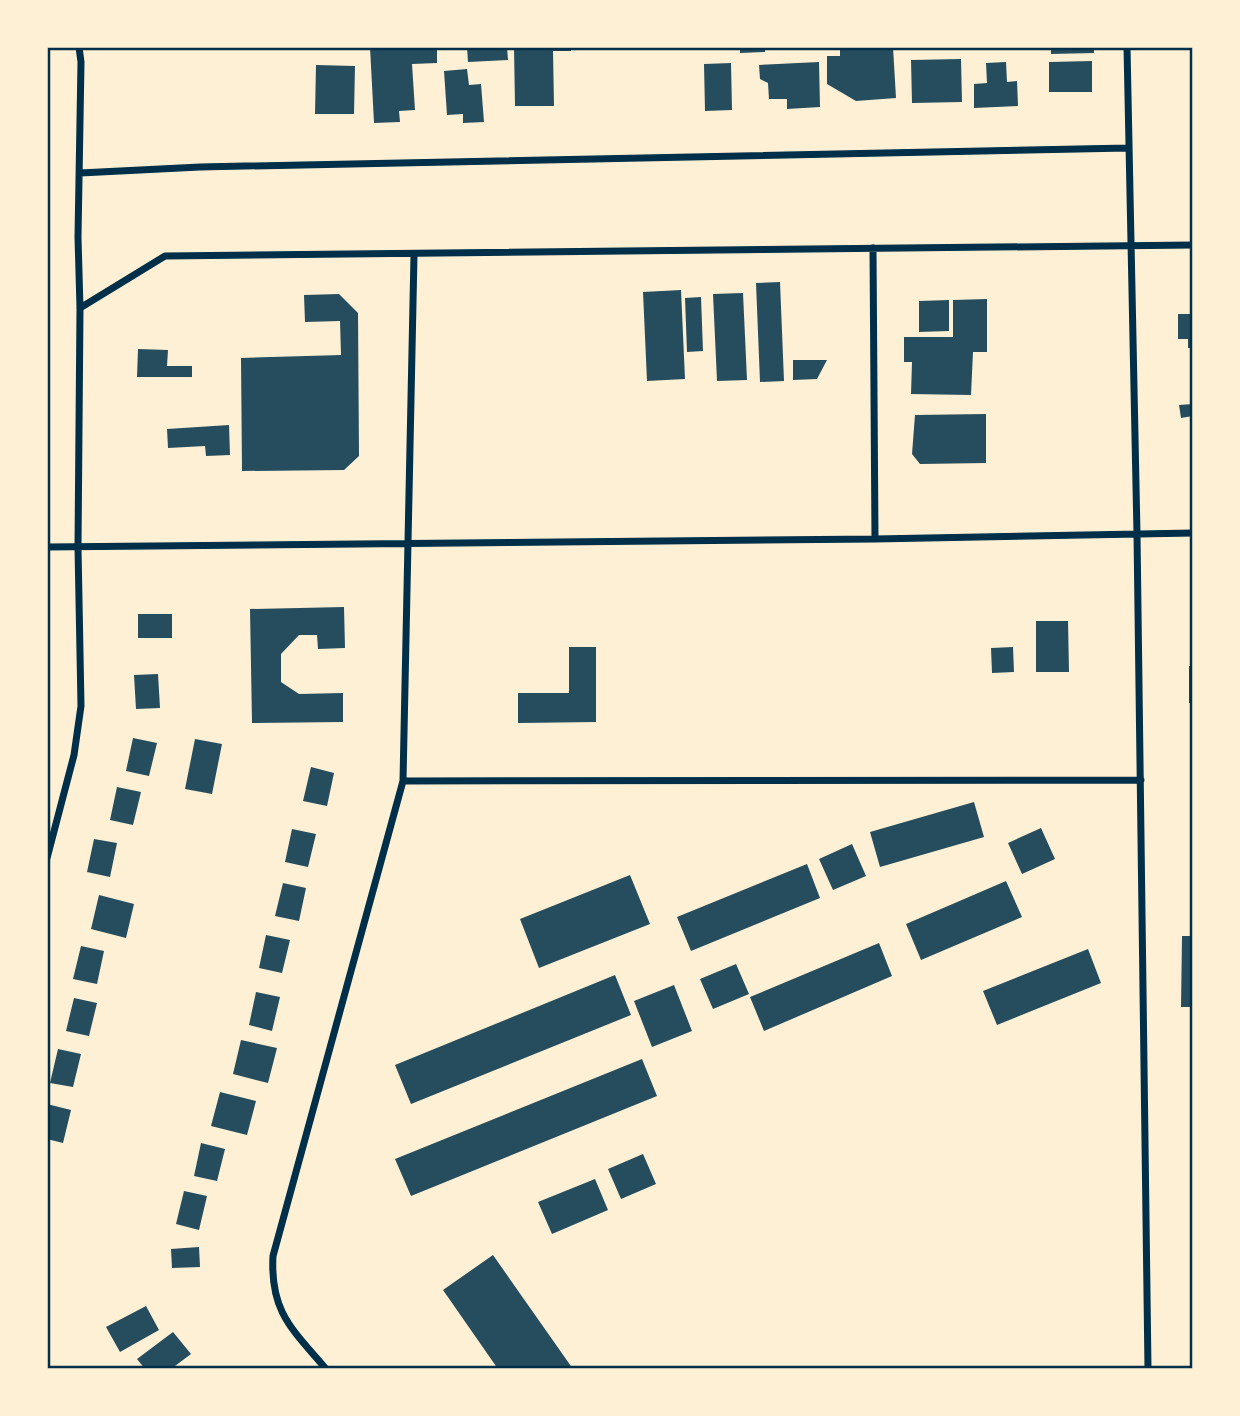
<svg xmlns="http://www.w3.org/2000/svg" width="1240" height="1416" font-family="'IBM Plex Serif',serif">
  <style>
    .building { fill: #264d5e }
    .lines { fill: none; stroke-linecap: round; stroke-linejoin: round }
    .minor { stroke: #003049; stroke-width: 7 }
    .neatline { fill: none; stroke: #003049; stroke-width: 2.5 }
  </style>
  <rect width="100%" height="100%" fill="#fdf0d5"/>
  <path class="building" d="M 370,47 L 437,47 L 437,63 L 412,64 L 415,110 L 399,111 L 400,122 L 374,123 Z
    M 467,47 L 507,47 L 508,60 L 468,62 Z
    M 514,47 L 571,47 L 571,51 L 553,51 L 554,106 L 515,106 Z
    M 740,47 L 765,47 L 765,52 L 740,53 Z
    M 840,47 L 893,47 L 896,98 L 856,101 L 827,84 L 827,56 L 840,56 Z
    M 1051,47 L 1094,47 L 1094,53 L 1051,54 Z
    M 961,59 L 962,102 L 912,103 L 911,60 Z
    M 1092,61 L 1092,92 L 1049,92 L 1049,62 Z
    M 819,62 L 820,107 L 787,109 L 787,99 L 769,99 L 768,83 L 760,79 L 759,65 Z
    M 1006,62 L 1007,82 L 1017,81 L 1018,106 L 974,108 L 974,84 L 987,83 L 986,63 Z
    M 731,63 L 732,110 L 705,111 L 704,64 Z
    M 316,65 L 355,66 L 354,114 L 315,114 Z
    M 467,69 L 469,85 L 481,84 L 484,122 L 463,123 L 463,114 L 447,115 L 444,71 Z
    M 780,282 L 784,381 L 760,382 L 756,283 Z
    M 681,290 L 685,379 L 647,381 L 643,292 Z
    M 743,293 L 747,380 L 717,381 L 713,294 Z
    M 339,294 L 358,313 L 359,456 L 344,470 L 242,471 L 241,358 L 341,355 L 340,321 L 305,322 L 304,295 Z
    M 701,297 L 703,351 L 687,352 L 685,298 Z
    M 987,299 L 987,352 L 973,352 L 971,395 L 911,394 L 912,362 L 904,362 L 904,337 L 953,337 L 953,300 Z
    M 949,300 L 949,331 L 919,332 L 919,301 Z
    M 1178,314 L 1193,314 L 1193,348 L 1188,348 L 1188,339 L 1178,339 Z
    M 138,349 L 168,350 L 167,366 L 192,366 L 192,377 L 137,377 Z
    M 793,360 L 827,360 L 817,379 L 793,380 Z
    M 1193,404 L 1193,416 L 1181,418 L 1179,405 Z
    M 986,414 L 986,463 L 920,464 L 912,454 L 915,415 Z
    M 229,425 L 230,455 L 206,456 L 205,446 L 168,448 L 167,429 Z
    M 344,607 L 345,648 L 318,649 L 317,635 L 299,635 L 281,654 L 281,682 L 299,694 L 343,693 L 343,722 L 252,723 L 250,609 Z
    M 138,614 L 172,614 L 172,638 L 138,638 Z
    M 1036,621 L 1068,621 L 1069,672 L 1036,672 Z
    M 569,647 L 596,647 L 596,722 L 518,723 L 518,693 L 569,693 Z
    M 1013,647 L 1014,672 L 992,673 L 991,648 Z
    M 1189,666 L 1193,666 L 1193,703 L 1189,703 Z
    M 158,674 L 160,708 L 136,709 L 134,675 Z
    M 133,738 L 157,743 L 149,776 L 126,771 Z
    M 195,739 L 222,744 L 212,794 L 185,789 Z
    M 311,767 L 334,773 L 327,806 L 303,801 Z
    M 117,787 L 141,792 L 133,825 L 110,820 Z
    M 974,802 L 984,837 L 880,867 L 870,832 Z
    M 1041,828 L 1055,859 L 1022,874 L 1008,843 Z
    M 292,829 L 316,834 L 308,867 L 285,862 Z
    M 94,839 L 117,843 L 110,877 L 87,872 Z
    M 852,844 L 866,876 L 833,890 L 819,859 Z
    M 807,864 L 820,898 L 691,951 L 677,917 Z
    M 630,875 L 650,924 L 539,968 L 520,919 Z
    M 1006,881 L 1022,917 L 921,960 L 906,924 Z
    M 283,883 L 306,888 L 299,921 L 275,916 Z
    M 99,895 L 134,904 L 126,938 L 91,929 Z
    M 266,935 L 290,940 L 282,973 L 259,968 Z
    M 1182,936 L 1193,936 L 1193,1007 L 1181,1007 Z
    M 879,943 L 892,976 L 764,1031 L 750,997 Z
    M 81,946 L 104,951 L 97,984 L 73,979 Z
    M 1088,949 L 1101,983 L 997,1025 L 983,991 Z
    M 736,964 L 749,994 L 713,1009 L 700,979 Z
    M 615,975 L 631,1015 L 411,1104 L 395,1065 Z
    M 674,985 L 692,1031 L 652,1047 L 634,1001 Z
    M 256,992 L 280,997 L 272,1031 L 249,1025 Z
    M 74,998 L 97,1003 L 89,1036 L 66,1031 Z
    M 241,1040 L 277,1048 L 268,1083 L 233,1074 Z
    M 58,1049 L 81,1054 L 73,1087 L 50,1083 Z
    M 642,1059 L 657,1096 L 411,1196 L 395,1159 Z
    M 220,1092 L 256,1101 L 247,1135 L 211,1126 Z
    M 47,1104 L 71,1110 L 63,1143 L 47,1139 Z
    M 201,1143 L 225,1149 L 217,1181 L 194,1176 Z
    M 643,1154 L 656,1184 L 621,1199 L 608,1169 Z
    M 595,1179 L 608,1210 L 552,1234 L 538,1202 Z
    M 184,1191 L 207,1196 L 199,1230 L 176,1224 Z
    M 199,1247 L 200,1267 L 172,1268 L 171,1249 Z
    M 493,1255 L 573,1369 L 498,1369 L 443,1290 Z
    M 146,1306 L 159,1330 L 120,1352 L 106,1327 Z
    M 173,1332 L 191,1354 L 171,1369 L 145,1369 L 137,1359 Z"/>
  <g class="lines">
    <path class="minor" d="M 1127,47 L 1137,534 L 1148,1369
      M 80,173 L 200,167 L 1128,148
      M 873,248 L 875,539
      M 80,308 L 165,256 L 1193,245
      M 47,547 L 875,539 L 1193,533
      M 403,781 L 1141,780
      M 47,858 L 74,755 L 81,706 L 78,547 L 80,308 L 78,237 L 81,62 L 79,47
      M 326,1369 C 292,1329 270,1312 273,1256 L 403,781 L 414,255"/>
  </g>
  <rect width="1240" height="1416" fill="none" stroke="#fdf0d5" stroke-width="98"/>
  <rect x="49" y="49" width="1142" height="1318" class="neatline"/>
</svg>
